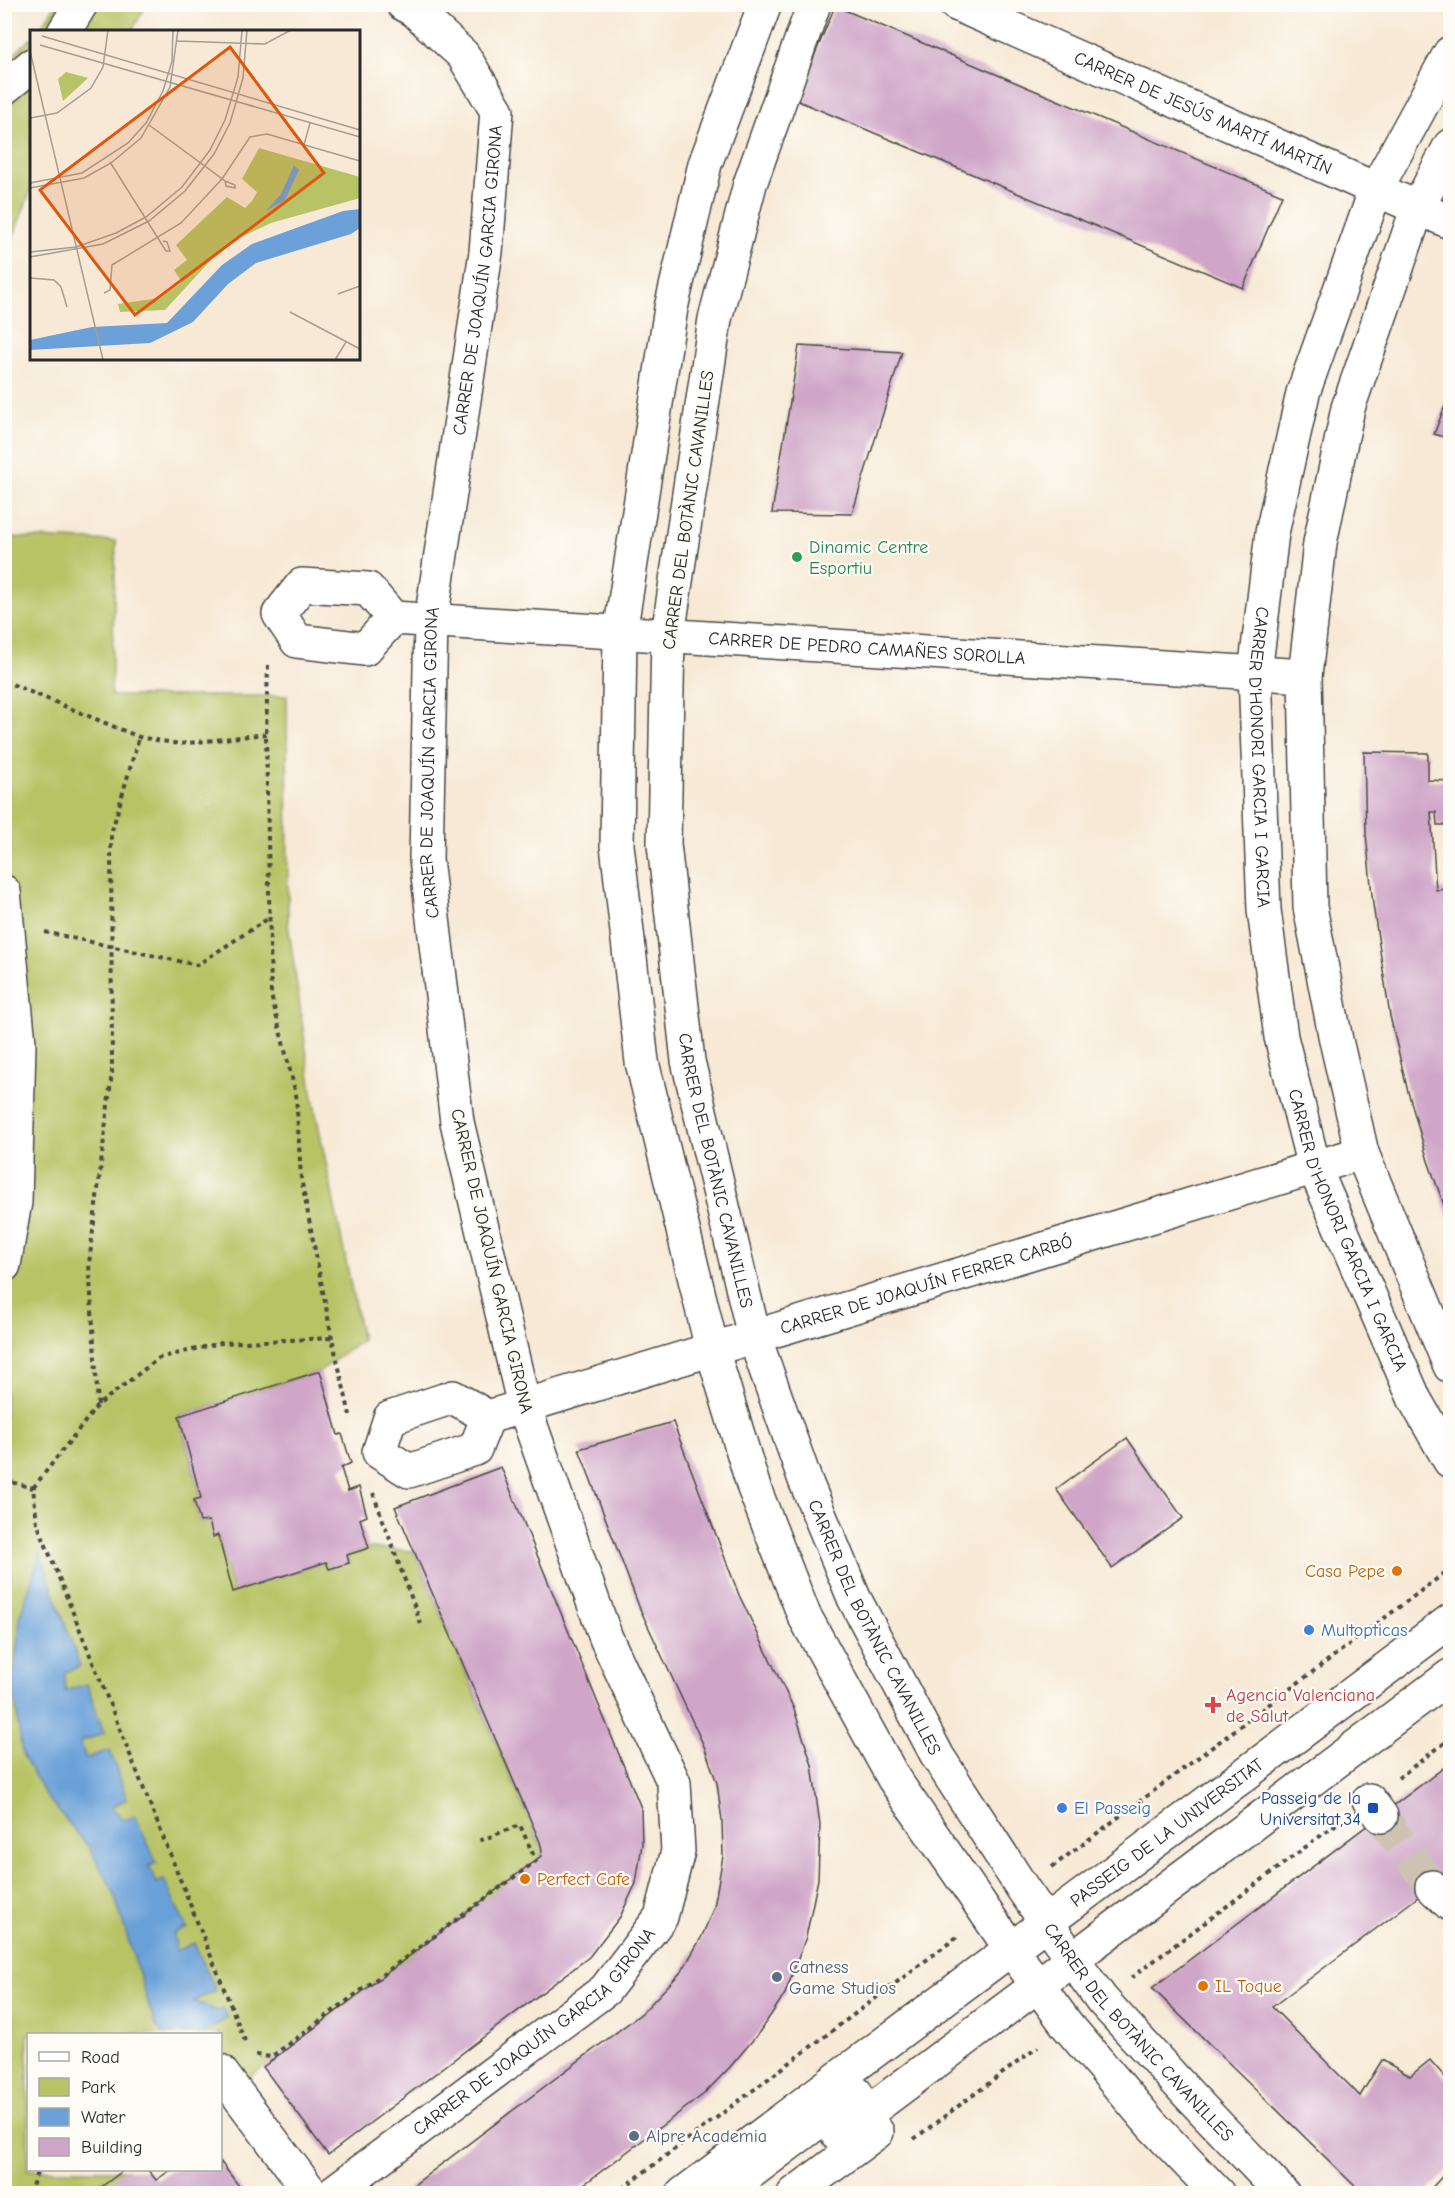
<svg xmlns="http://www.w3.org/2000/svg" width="1455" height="2198" font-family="'Comic Neue',sans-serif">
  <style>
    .green { fill: #b7c365; stroke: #717748; stroke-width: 1.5 }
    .water { fill: #6ba0d8; stroke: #4b6682; stroke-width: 1.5 }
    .building { fill: #cfa6c8 }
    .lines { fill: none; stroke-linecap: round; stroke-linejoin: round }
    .minor-tunnel { stroke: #cec3b3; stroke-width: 33; stroke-dasharray: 33 16; stroke-linecap: butt }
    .minor-casing { stroke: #4a4844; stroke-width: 36 }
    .path { stroke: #4a4844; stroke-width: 4; stroke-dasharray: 4.5 4.5; stroke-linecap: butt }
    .minor { stroke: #fff; stroke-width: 33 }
    .leisure-dot { fill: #2e9e5b; stroke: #fdfcf7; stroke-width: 2 }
    .food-dot { fill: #e8710a; stroke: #fdfcf7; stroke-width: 2 }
    .shop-dot { fill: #3f7fe0; stroke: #fdfcf7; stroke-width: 2 }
    .health-dot { fill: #e0444e; stroke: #fdfcf7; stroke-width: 2 }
    .transit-dot { fill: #1a4fb4; stroke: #fdfcf7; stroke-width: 2 }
    .service-dot { fill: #5c6f8a; stroke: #fdfcf7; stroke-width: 2 }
    .labels { text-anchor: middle; stroke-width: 4.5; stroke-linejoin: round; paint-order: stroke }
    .street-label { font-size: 18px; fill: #2b2b2b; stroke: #fdfcf7 }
    .leisure-label { font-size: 18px; fill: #27864d; stroke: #fdfcf7; text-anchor: start }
    .food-label { font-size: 18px; fill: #c56008; stroke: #fdfcf7; text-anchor: start }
    .shop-label { font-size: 18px; fill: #366cbe; stroke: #fdfcf7; text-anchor: start }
    .health-label { font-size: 18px; fill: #be3a42; stroke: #fdfcf7; text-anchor: start }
    .transit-label { font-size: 18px; fill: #164399; stroke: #fdfcf7; text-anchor: end }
    .service-label { font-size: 18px; fill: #4e5e75; stroke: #fdfcf7; text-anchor: start }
    .inset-road { fill: none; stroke: #a59d91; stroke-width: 1.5 }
    .view { fill: #df570e; fill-opacity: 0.15; stroke: #df570e; stroke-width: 3 }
    .inset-edge { fill: none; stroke: #2b2b2b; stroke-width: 3 }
  </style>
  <rect width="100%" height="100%" fill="#fdfcf7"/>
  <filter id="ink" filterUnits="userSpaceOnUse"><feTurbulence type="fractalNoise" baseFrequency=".0167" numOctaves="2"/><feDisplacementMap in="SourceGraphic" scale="12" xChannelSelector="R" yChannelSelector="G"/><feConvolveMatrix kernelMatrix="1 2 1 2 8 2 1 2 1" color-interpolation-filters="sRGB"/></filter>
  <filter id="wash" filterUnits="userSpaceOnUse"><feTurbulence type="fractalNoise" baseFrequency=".008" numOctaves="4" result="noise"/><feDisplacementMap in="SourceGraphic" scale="24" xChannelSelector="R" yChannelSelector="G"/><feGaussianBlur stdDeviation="1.35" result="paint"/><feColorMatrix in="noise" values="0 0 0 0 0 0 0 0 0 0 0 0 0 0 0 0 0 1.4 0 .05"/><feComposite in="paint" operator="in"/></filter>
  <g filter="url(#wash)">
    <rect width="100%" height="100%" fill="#f7e9d5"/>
    <path class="green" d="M 56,5 L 146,5 L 132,31 L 38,32 Z
      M 31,38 L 31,190 L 5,258 L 5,63 Z
      M 5,537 L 116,541 L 111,696 L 287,696 L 288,923 L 313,1099 L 362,1340 L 320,1371 L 179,1416 L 201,1498 L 194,1501 L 200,1522 L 209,1521 L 218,1535 L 233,1592 L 326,1562 L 349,1563 L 347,1555 L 369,1548 L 414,1551 L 542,1850 L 541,1856 L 536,1861 L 221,2099 L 220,2034 L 28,2034 L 28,2170 L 126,2170 L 94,2193 L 5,2194 Z"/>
    <path class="water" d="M 40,1553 L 80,1666 L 65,1672 L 65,1691 L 87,1684 L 104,1733 L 80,1742 L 86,1758 L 110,1750 L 127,1799 L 111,1807 L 124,1820 L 135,1816 L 157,1863 L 149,1866 L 157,1883 L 164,1880 L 187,1928 L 174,1933 L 176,1951 L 194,1943 L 216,1991 L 194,2001 L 218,2011 L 224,2009 L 228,2018 L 201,2034 L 165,2034 L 155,2025 L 112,1888 L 88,1846 L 46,1796 L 22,1754 L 13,1683 L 20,1618 Z"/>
    <g id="blocks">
      <path class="building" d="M 835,6 L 1282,195 L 1243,288 L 796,100 Z
        M 799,346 L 902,352 L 852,514 L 772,513 Z
        M 1450,393 L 1450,439 L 1434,434 Z
        M 1364,752 L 1428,753 L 1428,780 L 1450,781 L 1450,832 L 1447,832 L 1446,825 L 1437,825 L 1436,812 L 1431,812 L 1436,890 L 1450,889 L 1450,938 L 1444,939 L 1450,978 L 1450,1222 L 1428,1161 L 1407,1088 L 1390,1016 L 1373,905 L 1366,834 Z
        M 320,1371 L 338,1435 L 342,1434 L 351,1463 L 341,1468 L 348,1491 L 359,1487 L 367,1516 L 360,1519 L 369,1548 L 347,1555 L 349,1563 L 329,1569 L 326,1562 L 233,1592 L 218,1535 L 213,1537 L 209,1521 L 200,1522 L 194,1500 L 201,1498 L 179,1416 Z
        M 673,1422 L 739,1595 L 794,1709 L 812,1765 L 820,1825 L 818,1879 L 806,1937 L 785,1994 L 758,2034 L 730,2067 L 704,2094 L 571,2194 L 402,2194 L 642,2013 L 682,1971 L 702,1936 L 714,1907 L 723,1856 L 722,1821 L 717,1783 L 704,1746 L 640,1609 L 579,1449 Z
        M 1127,1438 L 1183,1518 L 1112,1568 L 1056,1489 Z
        M 501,1467 L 641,1808 L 642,1844 L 636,1883 L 620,1917 L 589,1957 L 328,2155 L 263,2067 L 541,1856 L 542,1850 L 540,1842 L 395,1507 Z
        M 1450,1763 L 1450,1873 L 1272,2007 L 1360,2096 L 1382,2060 L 1410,2076 L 1430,2060 L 1450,2083 L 1450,2168 L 1426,2194 L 1363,2194 L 1152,1988 Z
        M 220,2161 L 245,2194 L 92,2194 L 124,2170 L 148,2170 L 156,2180 L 171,2170 L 220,2170 Z"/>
    </g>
  </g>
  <g filter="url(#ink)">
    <use href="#blocks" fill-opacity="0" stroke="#4a4844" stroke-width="1.5"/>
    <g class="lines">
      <path class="minor-tunnel" d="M 1381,1816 L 1432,1887"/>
      <g class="minor-casing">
        <g id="minor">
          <path d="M 765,4 L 705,164 L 671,308 L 620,633 L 617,845 L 642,1062 L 712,1349 L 754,1488 L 804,1615 L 894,1779 L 1011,1949 L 1067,2025 L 1152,2125 L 1218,2194"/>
          <path id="s1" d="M 814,4 L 750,184 L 715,319 L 668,635 L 664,844 L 688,1061 L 754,1336 L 805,1480 L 854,1598 L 938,1757 L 1023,1889 L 1072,1959 L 1102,2000 L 1189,2095 L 1283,2194"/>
          <path id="s2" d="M 956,4 L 1450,222"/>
          <path d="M 64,32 L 81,4"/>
          <path id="s3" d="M 1450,53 L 1376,189 L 1303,393 L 1272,533 L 1255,673 L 1264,910 L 1281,1037 L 1314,1167 L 1415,1400 L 1450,1461"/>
          <path d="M 4,88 L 32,65"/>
          <path d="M 1450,146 L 1418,207 L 1348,408 L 1320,543 L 1305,676 L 1310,907 L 1336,1040 L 1362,1153 L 1450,1366"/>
          <path id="s4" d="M 393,618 L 365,649 L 297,641 L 279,614 L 302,585 L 368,589 L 393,618 L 1305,676"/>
          <path d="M 4,892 L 19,1043 L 15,1202 L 4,1265"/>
          <path id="s5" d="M 488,1417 L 475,1449 L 409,1471 L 379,1452 L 390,1418 L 453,1397 L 488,1417 L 1362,1153"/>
          <path d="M 1369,1800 L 1381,1816"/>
          <path d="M 1432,1887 L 1450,1904"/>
          <path d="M 220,2071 L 312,2194"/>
          <path d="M 838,2135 L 1450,1676"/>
          <path id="s6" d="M 331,2194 L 605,1990 L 661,1917 L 678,1851 L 674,1783 L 606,1638 L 524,1406 L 457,1122 L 426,859 L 431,621 L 486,252 L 497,111 L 463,55 L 414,10 L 403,4"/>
          <path id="s7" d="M 683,2194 L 1450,1621"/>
          <path d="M 722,2194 L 856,2093"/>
          <path d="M 794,2194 L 877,2132"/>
        </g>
      </g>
      <path class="path" d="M 268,665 L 266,734 L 271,995 L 296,1094 L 301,1178 L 332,1338
        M 4,681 L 139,737 L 180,744 L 266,734
        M 45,932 L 197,965 L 269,918
        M 98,1405 L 89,1264 L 112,1072 L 111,834 L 139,737
        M 4,1480 L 33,1488
        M 373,1493 L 422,1627
        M 1398,1778 L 1450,1739
        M 1052,1867 L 1450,1569
        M 1131,1978 L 1339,1822
        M 245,2041 L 37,1523 L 33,1488 L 98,1405 L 159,1358 L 221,1343 L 332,1338 L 350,1415
        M 256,2055 L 271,2057 L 536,1861 L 520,1825 L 479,1841
        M 914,2139 L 1038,2047
        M 29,2194 L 38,2170
        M 615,2194 L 957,1937"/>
      <use href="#minor" class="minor"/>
    </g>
  </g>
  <circle class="leisure-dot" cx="797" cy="557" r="6"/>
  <g class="food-dot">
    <circle cx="1397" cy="1571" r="6"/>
    <circle cx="525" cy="1879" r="6"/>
    <circle cx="1203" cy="1986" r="6"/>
  </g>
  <g class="shop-dot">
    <circle cx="1309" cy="1630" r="6"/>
    <circle cx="1062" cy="1808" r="6"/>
  </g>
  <path class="health-dot" d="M1210 1696h6v6h6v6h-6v6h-6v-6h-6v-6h6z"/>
  <rect class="transit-dot" x="1367" y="1802" width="12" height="12" rx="3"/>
  <g class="service-dot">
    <circle cx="777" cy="1977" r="6"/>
    <circle cx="634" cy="2136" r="6"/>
  </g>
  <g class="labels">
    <g class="street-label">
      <text dy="6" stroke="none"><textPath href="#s2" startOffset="270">CARRER DE JESÚS MARTÍ MARTÍN</textPath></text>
      <text dy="6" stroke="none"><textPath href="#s6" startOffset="2115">CARRER DE JOAQUÍN GARCIA GIRONA</textPath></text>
      <text transform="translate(688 510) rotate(-82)" y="6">CARRER DEL BOTÀNIC CAVANILLES</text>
      <text dy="6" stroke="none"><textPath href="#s4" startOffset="759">CARRER DE PEDRO CAMAÑES SOROLLA</textPath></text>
      <text dy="6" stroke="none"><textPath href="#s3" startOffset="740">CARRER D'HONORI GARCIA I GARCIA</textPath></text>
      <text dy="6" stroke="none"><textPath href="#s6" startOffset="1629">CARRER DE JOAQUÍN GARCIA GIRONA</textPath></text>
      <text dy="6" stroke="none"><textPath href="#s1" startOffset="1190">CARRER DEL BOTÀNIC CAVANILLES</textPath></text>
      <text dy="6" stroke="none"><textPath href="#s3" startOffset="1226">CARRER D'HONORI GARCIA I GARCIA</textPath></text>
      <text transform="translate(492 1261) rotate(77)" y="6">CARRER DE JOAQUÍN GARCIA GIRONA</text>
      <text dy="6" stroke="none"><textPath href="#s5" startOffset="740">CARRER DE JOAQUÍN FERRER CARBÓ</textPath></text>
      <text dy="6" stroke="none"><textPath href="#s1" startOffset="1676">CARRER DEL BOTÀNIC CAVANILLES</textPath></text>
      <text dy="6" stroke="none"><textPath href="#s7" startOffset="604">PASSEIG DE LA UNIVERSITAT</textPath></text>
      <text dy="6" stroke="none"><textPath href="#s6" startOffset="261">CARRER DE JOAQUÍN GARCIA GIRONA</textPath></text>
      <text dy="6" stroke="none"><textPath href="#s1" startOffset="2162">CARRER DEL BOTÀNIC CAVANILLES</textPath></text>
    </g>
    <g class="leisure-label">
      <text x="809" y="553">Dinamic Centre<tspan x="809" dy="21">Esportiu</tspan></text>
    </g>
    <g class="food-label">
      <text x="1385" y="1577" text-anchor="end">Casa Pepe</text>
      <text x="537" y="1885">Perfect Cafe</text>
      <text x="1215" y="1992">IL Toque</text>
    </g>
    <g class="shop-label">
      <text x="1321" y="1636">Multopticas</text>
      <text x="1074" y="1814">El Passeig</text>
    </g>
    <g class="health-label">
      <text x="1226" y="1701">Agencia Valenciana<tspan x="1226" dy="21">de Salut</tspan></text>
    </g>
    <g class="transit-label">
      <text x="1361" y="1804">Passeig de la<tspan x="1361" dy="21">Universitat,34</tspan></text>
    </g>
    <g class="service-label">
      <text x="789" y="1973">Catness<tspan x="789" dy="21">Game Studios</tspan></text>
      <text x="646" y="2142">Alpre Academia</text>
    </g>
  </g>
  <g transform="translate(30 30)">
    <rect width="330" height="330" fill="#f7e9d5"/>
    <path d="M 36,42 L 58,48 L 33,71 L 28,49 ZM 229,118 L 330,147 L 330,168 L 241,193 L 209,208 L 181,230 L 135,280 L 90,282 L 88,274 L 130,268 L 152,252 L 144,240 L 157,230 L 146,215 L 197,167 L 215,178 L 222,171 L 227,162 L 212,149 Z" fill="#b7c365"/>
    <path d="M 264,135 L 269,140 L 255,170 L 236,181 L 251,164 ZM 330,179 L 330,198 L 321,204 L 226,233 L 198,254 L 163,292 L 120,313 L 0,320 L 0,310 L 62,297 L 137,293 L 192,235 L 222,214 L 313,181 Z" fill="#6ba0d8"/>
    <path class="inset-road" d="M 12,6 L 330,100M 147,11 L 235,14 L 261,0M 10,15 L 330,107M 0,21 L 73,330M 0,88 L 27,83 L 61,58 L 73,37 L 78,0M 119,95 L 195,151 L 196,156 L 205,158 L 205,155 L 195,151M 274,115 L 280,93M 80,132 L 136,221 L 140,221 L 137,212 L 133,211M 0,153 L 52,143 L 98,113 L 116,93 L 133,61 L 142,31 L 143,0M 0,158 L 54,148 L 81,133 L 111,108 L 140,57 L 148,0M 0,222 L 46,217 L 86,203 L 116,187 L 152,157 L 180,120 L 195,90 L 208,47 L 212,0M 0,227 L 73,214 L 119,191 L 155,161 L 184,124 L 200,93 L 213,48 L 217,0M 0,248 L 24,250 L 31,257 L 37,277M 74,263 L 80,260 L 82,235 L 151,193 L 192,149 L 220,107 L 237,104 L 330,131M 308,264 L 330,256M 260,282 L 330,319M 305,330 L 316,312"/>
    <path class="view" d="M 200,17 L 294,143 L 105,285 L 10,160 Z"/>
    <rect width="330" height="330" class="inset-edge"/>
  </g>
  <rect width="1455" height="2198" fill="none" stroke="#fdfcf7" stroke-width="24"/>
  <rect x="27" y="2033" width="195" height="138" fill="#fdfcf7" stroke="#a9a8a5" stroke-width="1.5"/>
  <rect x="39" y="2052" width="30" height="9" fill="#ffffff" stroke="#a9a8a5" stroke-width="1.5"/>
  <text x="81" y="2063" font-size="18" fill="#2b2b2b">Road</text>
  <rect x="39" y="2078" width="30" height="18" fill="#b7c365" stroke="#a9a8a5" stroke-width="1.5"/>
  <text x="81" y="2093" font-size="18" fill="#2b2b2b">Park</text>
  <rect x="39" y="2108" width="30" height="18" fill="#6ba0d8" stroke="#a9a8a5" stroke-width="1.5"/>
  <text x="81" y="2123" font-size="18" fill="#2b2b2b">Water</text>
  <rect x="39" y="2138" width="30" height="18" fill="#cfa6c8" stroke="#a9a8a5" stroke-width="1.5"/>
  <text x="81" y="2153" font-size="18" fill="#2b2b2b">Building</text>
</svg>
